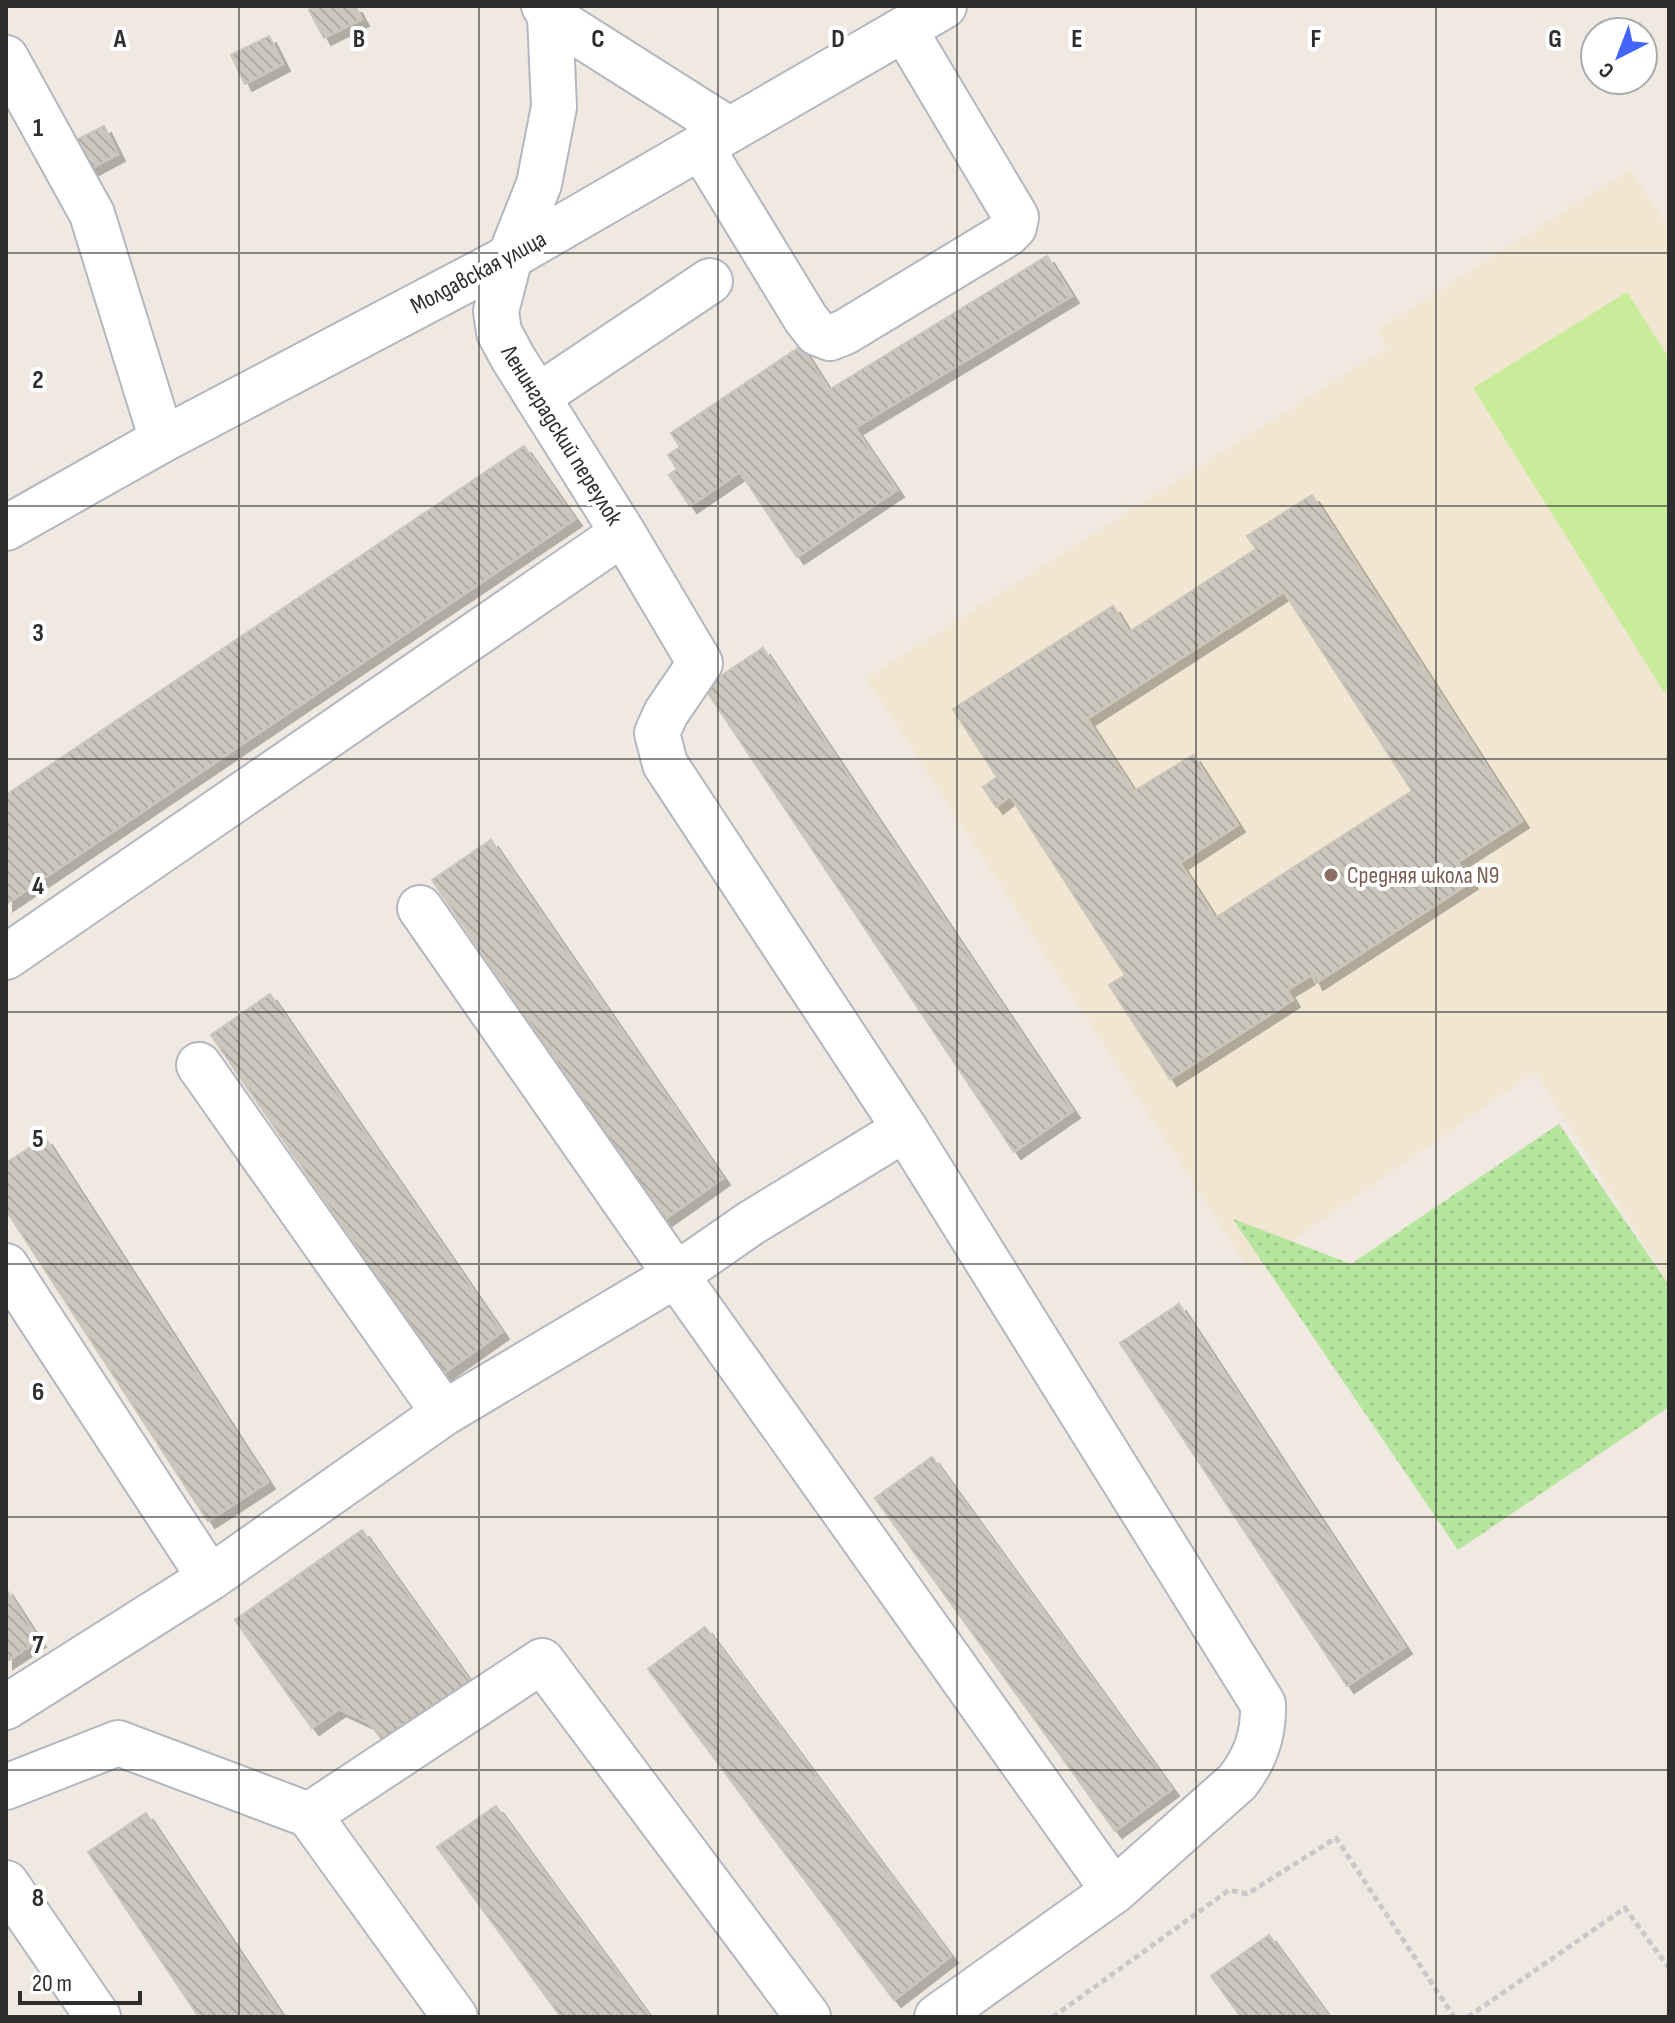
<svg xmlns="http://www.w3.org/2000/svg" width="1675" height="2023" font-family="'Sofia Sans Condensed',sans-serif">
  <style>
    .education { fill: #f0e6d1 }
    .park { fill: url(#park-dots) }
    .pitch { fill: #c9ec9a }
    .building { fill: url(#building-back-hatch); stroke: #cbc5ba; stroke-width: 2; fill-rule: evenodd; filter: url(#shadow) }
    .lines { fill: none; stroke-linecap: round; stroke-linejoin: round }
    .minor-casing { stroke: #b4b7c1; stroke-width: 48 }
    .path { stroke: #c9c9c9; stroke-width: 5; stroke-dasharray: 6 4; stroke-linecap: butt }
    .minor { stroke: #fff; stroke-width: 44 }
    .grid { fill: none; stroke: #2e2e2e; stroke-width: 2; stroke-opacity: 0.55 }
    .education-dot { fill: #8d6e63; stroke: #fff; stroke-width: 3 }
    .labels { text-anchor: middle; stroke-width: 8; stroke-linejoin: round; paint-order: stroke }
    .street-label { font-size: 24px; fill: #2e2e2e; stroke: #fff }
    .education-label { font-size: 24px; fill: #785e54; stroke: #fff; text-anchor: start }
    .grid-label { font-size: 26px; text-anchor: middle; font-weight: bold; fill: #2e2e2e; stroke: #fff; stroke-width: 8; stroke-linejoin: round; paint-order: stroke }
  </style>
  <defs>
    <pattern id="park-dots" width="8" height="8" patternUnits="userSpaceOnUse" patternTransform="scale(2)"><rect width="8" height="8" fill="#b6e59e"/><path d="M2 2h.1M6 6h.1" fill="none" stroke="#9dc588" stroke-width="1.8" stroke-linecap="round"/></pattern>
    <pattern id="building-back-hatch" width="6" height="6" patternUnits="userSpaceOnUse" patternTransform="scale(2)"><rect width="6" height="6" fill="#cbc7bf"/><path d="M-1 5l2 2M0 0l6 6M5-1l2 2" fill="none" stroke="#afaba4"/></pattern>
    <filter id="shadow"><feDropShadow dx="7" dy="7" stdDeviation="0" flood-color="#0004"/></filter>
  </defs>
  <rect width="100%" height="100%" fill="#efe9e1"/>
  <path class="education" d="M 1630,169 L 1669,228 L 1669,1284 L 1535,1072 L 1250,1271 L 866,678 L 1387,347 L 1377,330 Z"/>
  <path class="park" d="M 1559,1124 L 1669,1285 L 1669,1407 L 1458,1550 L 1233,1219 L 1351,1264 Z"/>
  <path class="pitch" d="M 1627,292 L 1669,358 L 1669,689 L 1664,692 L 1473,388 Z"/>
  <path class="building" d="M 316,6 L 355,6 L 362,19 L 324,38 L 309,10 Z
    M 269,36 L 283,64 L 245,84 L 231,55 Z
    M 104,126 L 118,154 L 81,174 L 66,145 Z
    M 1047,256 L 1072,296 L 855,428 L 897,490 L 797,557 L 740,472 L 690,506 L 669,475 L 677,469 L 668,455 L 680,447 L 671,433 L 801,346 L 829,390 Z
    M 524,446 L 575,519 L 6,904 L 6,795 Z
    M 1312,495 L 1522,821 L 1458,862 L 1471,882 L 1316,983 L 1312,975 L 1287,990 L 1293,1000 L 1170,1079 L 1109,985 L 1125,975 L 1010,796 L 996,807 L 983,787 L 997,777 L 953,709 L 1113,606 L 1129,632 L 1256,549 L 1247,536 ZM 1284,592 L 1412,791 L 1215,918 L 1180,863 L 1238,825 L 1193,755 L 1134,791 L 1087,719 Z
    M 763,648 L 1073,1111 L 1014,1152 L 704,687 Z
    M 491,840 L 723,1178 L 665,1219 L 432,880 Z
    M 270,994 L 502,1332 L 444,1373 L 211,1035 Z
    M 45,1138 L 268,1482 L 208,1521 L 6,1210 L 6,1163 Z
    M 1179,1304 L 1405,1647 L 1347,1686 L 1120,1343 Z
    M 932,1457 L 1172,1789 L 1115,1831 L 875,1498 Z
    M 362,1530 L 472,1684 L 386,1745 L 369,1723 L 339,1709 L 312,1728 L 235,1620 Z
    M 6,1589 L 39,1640 L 6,1662 Z
    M 705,1627 L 951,1956 L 894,2000 L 648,1669 Z
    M 496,1806 L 650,2017 L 561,2017 L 437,1847 Z
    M 146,1813 L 283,2017 L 199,2017 L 88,1852 Z
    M 1269,1935 L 1329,2017 L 1241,2017 L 1211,1976 Z"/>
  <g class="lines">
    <g class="minor-casing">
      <path id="minor" d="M 544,6 L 550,16 L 554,107 L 539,184 L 510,257 L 496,311 L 499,332 L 513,358 L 623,533 L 700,663 L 666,713 L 657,733 L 665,764 L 905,1129 L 1263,1704 C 1264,1734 1256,1758 1237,1782 L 1114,1891 L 937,2017
        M 550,16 L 730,130
        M 6,58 L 92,214 L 162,440
        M 701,147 L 806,319 L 817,333 L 830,338 L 845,332 L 1007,234 L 1014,227 L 1016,217 L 904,29
        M 537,397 L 710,281
        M 6,528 L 162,440 L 510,257 L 944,6
        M 420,908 L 676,1275 L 1114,1891
        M 6,957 L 623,533
        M 199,1065 L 444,1413
        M 6,1266 L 210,1578
        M 6,1707 L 210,1578 L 444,1413 L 676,1275 L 751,1223 L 905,1129
        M 6,1787 L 118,1743 L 309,1815 L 542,1661 L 808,2017
        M 309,1815 L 455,2017
        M 6,1883 L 98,2017"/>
    </g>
    <path class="path" d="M 1053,2017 L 1229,1890 L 1247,1894 L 1336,1838 L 1454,2017
      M 1468,2017 L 1625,1908 L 1669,1968"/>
    <use href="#minor" class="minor"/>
  </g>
  <path class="grid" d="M 239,6 L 239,2017M 479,6 L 479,2017M 718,6 L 718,2017M 957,6 L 957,2017M 1196,6 L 1196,2017M 1436,6 L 1436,2017M 6,253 L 1669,253M 6,506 L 1669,506M 6,759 L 1669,759M 6,1012 L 1669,1012M 6,1264 L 1669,1264M 6,1517 L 1669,1517M 6,1770 L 1669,1770"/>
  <circle class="education-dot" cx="1331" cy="875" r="8"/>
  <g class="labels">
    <g class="street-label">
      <text transform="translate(478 272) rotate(-28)" y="8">Молдавская улица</text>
      <text transform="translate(562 435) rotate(58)" y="8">Ленинградский переулок</text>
    </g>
    <g class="education-label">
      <text x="1347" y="883">Средняя школа N9</text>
    </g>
  </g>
  <g class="grid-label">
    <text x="120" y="47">A</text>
    <text x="359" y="47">B</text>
    <text x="598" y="47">C</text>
    <text x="838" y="47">D</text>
    <text x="1077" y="47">E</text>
    <text x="1316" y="47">F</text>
    <text x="1555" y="47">G</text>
    <text x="38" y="136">1</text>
    <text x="38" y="388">2</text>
    <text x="38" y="641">3</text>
    <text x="38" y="894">4</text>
    <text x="38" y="1147">5</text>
    <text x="38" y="1400">6</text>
    <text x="38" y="1653">7</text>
    <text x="38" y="1906">8</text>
  </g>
  <rect width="1675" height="2023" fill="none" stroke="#2e2e2e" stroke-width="16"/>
  <g transform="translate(1619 56) rotate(222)"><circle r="38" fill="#ffffff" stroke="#ababab" stroke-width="2"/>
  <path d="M0-6L14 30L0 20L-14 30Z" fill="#4264fb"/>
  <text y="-12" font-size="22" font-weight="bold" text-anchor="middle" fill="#2e2e2e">С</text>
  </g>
  <path d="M20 1991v12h120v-12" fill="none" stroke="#2e2e2e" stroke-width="4"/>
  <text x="32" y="1991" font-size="24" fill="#2e2e2e" stroke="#ffffff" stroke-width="6" paint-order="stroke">20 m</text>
</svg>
